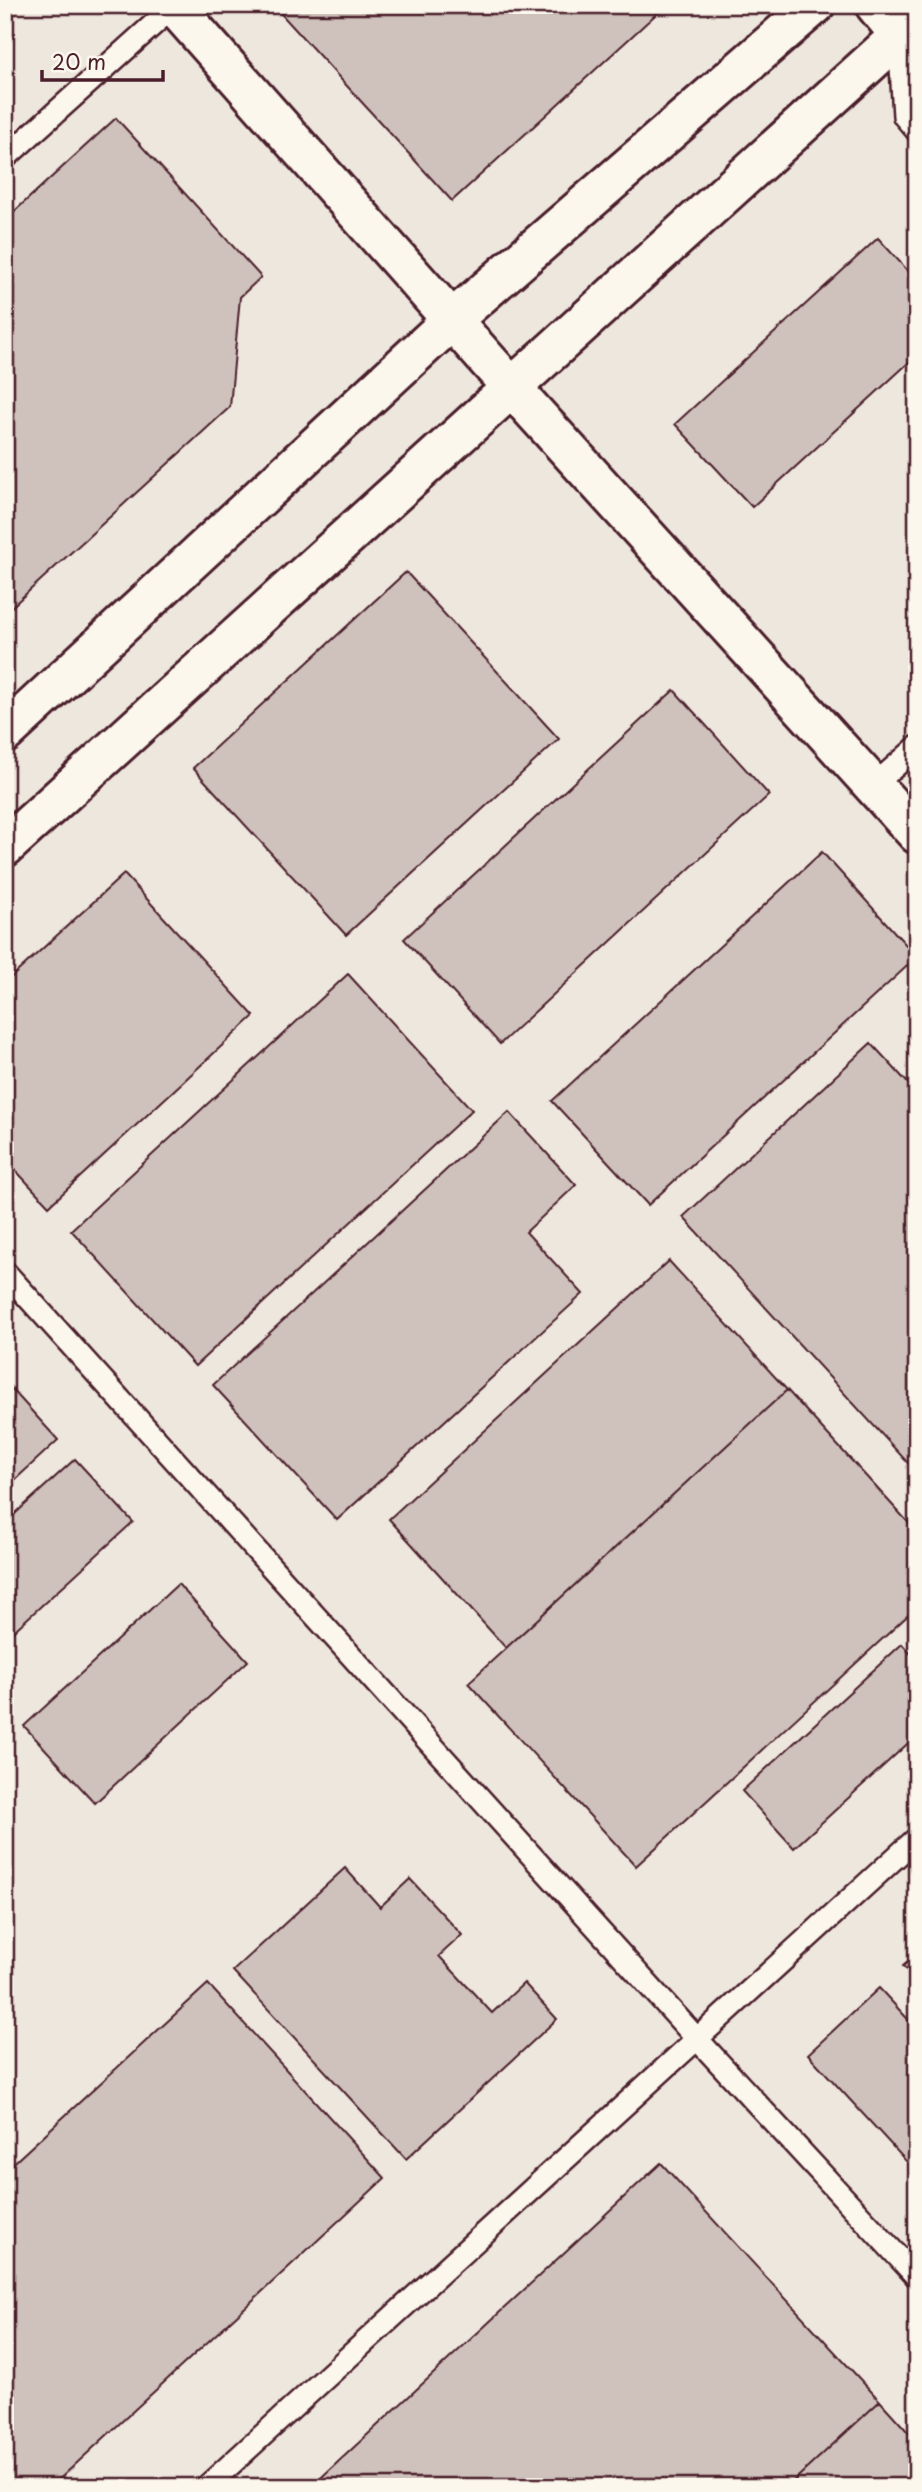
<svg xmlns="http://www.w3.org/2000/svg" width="922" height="2492" font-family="'Playpen Sans',sans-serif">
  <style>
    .built { fill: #eee7de }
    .building { fill: #cfc2bc; stroke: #4a1f2b; stroke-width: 2 }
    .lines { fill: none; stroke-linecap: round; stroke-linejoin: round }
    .lane-casing { stroke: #4a1f2b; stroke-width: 26 }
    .street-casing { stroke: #4a1f2b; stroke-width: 44 }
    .lane { stroke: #fbf7ec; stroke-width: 21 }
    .street { stroke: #fbf7ec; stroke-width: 38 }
  </style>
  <rect width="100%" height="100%" fill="#fbf7ec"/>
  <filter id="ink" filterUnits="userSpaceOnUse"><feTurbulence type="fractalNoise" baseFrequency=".0143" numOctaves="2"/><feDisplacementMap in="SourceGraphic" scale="14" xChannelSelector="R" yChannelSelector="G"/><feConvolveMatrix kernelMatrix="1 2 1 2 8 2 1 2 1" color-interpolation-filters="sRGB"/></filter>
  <g filter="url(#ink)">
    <path class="built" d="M 5,5 L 917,5 L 917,2487 L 5,2487 Z"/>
    <path class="building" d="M 273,5 L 666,5 L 452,201 Z
      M 116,118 L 261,277 L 240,297 L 230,407 L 5,613 L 5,220 Z
      M 878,238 L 917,281 L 917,355 L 752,507 L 675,424 Z
      M 406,572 L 559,739 L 346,935 L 193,768 Z
      M 674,690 L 769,795 L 500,1044 L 404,939 Z
      M 822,852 L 917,957 L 648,1205 L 552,1101 Z
      M 124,874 L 254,1016 L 49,1206 L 5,1159 L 5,983 Z
      M 348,974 L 472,1110 L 195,1366 L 71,1230 Z
      M 871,1043 L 917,1093 L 917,1473 L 683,1217 Z
      M 509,1112 L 576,1185 L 526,1232 L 583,1294 L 337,1520 L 213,1385 Z
      M 669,1261 L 787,1390 L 506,1648 L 389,1519 Z
      M 9,1386 L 58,1440 L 5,1489 L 5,1390 Z
      M 787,1390 L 917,1532 L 917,1607 L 636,1866 L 468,1683 Z
      M 75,1459 L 133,1522 L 5,1639 L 5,1523 Z
      M 178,1584 L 248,1661 L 95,1803 L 24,1726 Z
      M 902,1644 L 917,1661 L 917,1735 L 794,1848 L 742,1791 Z
      M 345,1868 L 380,1907 L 410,1879 L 462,1935 L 439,1956 L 492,2013 L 524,1983 L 557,2019 L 406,2159 L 233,1971 Z
      M 917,1954 L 917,1981 L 903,1966 Z
      M 208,1984 L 385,2178 L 51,2487 L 5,2487 L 5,2171 Z
      M 879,1988 L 917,2029 L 917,2173 L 808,2054 Z
      M 661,2163 L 880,2401 L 787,2487 L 311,2487 Z
      M 880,2401 L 917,2442 L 917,2487 L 787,2487 Z"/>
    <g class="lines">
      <g class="lane-casing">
        <path id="lane" d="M 899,34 L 904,116 L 917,131
          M 5,158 L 174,6
          M 873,786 L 917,747
          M 5,1272 L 698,2040 L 917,2277
          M 206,2487 L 917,1838"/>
      </g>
      <g class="street-casing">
        <path id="street" d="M 173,5 L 512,388 L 917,834
          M 875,5 L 899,34
          M 5,733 L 453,319 L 815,5
          M 5,847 L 917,20"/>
      </g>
      <use href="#lane" class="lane"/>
      <use href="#street" class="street"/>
    </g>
  </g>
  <rect width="922" height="2492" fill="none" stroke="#fbf7ec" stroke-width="28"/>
  <rect x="14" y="14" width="894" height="2464" fill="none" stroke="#4a1f2b" stroke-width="2.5" filter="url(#ink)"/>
  <path d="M42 70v10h121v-10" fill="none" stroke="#4a1f2b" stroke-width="3.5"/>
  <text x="52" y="70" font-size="21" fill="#4a1f2b" stroke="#fbf7ec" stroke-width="5" paint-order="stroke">20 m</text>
</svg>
